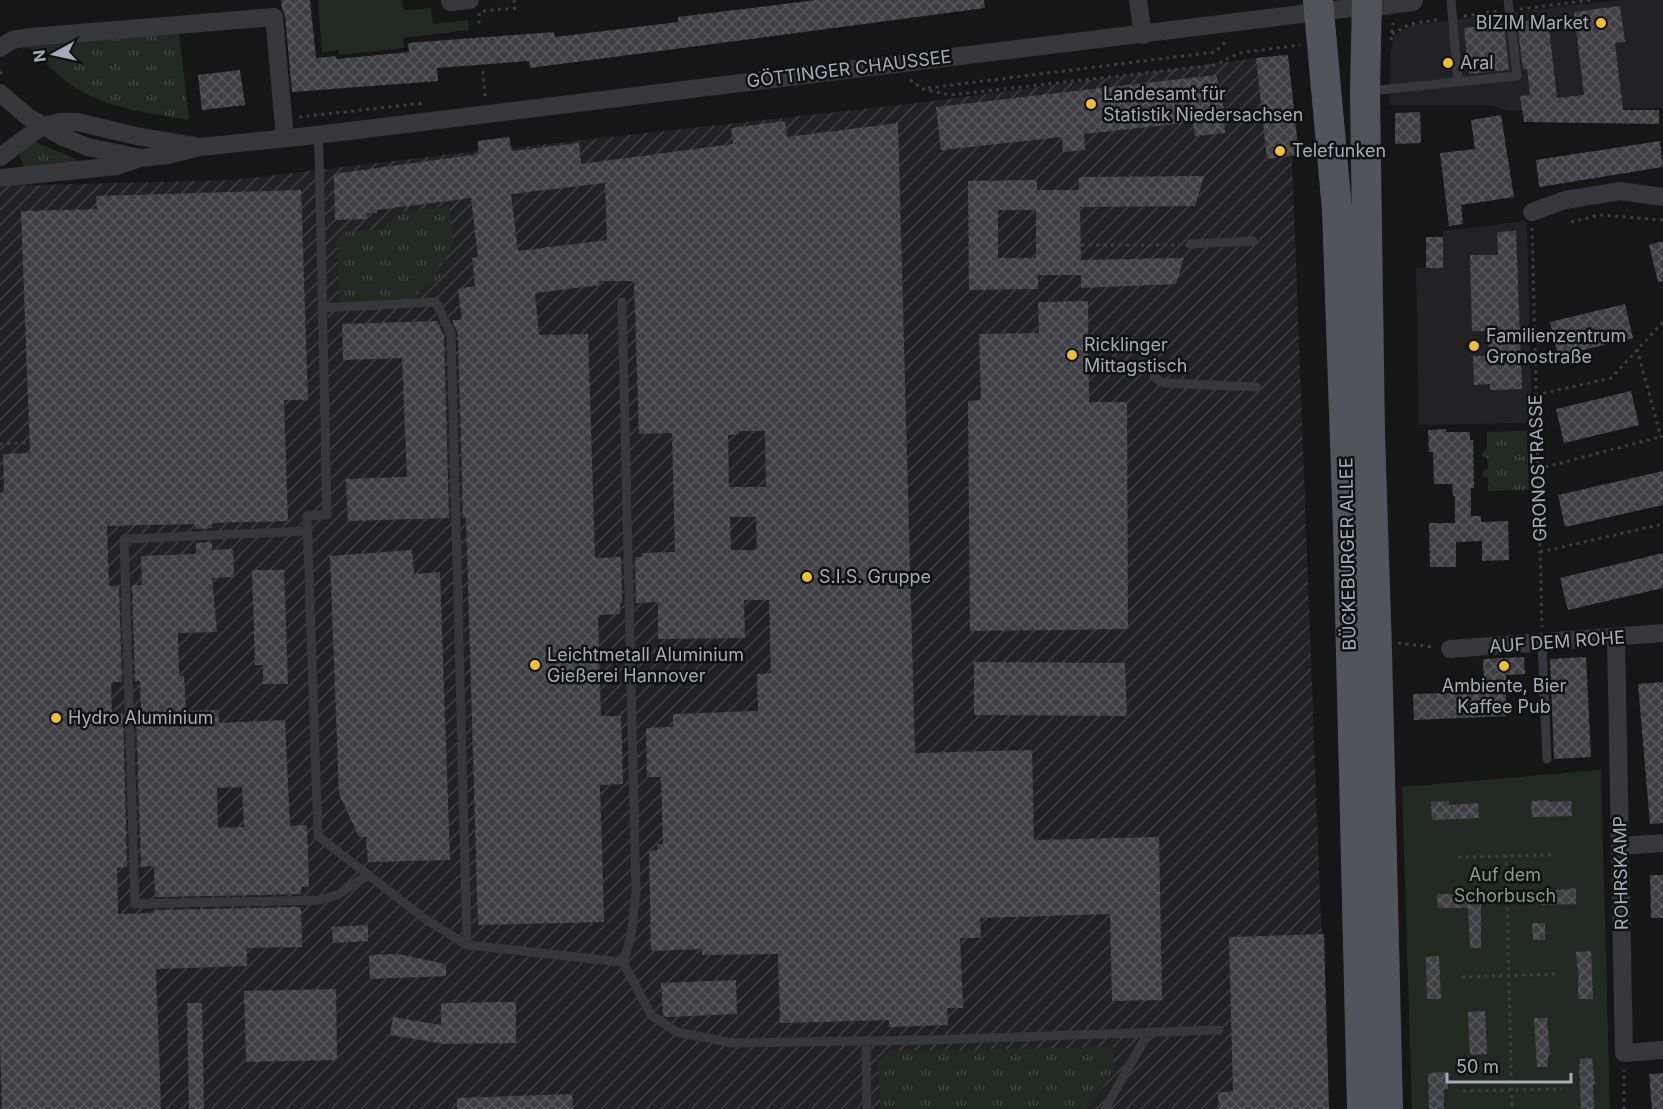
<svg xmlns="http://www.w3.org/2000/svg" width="1663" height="1109" font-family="Inter,sans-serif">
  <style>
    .built { fill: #222224 }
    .industrial { fill: url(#industrial-furrows) }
    .grass { fill: url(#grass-tufts) }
    .garden { fill: #222a23 }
    .building { fill: url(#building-cross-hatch); fill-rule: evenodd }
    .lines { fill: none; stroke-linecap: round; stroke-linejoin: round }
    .path { stroke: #3d3e43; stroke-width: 3; stroke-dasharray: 3 4.5; stroke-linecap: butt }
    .service { stroke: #37373c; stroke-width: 9 }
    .minor { stroke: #37373c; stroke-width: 18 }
    .tertiary { stroke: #37373c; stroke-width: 22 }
    .primary { stroke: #53545b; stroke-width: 30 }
    .poi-dot { fill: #ebbf3a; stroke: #111112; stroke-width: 2 }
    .labels { text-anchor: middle; stroke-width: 5; stroke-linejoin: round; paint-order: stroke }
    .poi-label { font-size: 18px; fill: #a8abb7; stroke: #111112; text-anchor: start }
    .street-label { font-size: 18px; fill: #a8abb7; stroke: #111112 }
    .park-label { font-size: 18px; fill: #80a185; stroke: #111112 }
  </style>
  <defs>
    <pattern id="industrial-furrows" width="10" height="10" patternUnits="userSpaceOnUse" patternTransform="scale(1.5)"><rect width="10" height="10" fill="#222224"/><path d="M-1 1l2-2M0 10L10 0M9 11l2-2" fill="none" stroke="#3f3f42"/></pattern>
    <pattern id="grass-tufts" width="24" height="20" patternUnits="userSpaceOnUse" patternTransform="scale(1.5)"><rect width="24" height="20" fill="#222a23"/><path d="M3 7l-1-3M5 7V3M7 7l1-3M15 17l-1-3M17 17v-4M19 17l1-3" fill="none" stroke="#3f4641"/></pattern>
    <pattern id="building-cross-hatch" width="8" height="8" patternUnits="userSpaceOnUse" patternTransform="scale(1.5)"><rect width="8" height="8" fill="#404044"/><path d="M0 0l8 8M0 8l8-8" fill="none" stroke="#59595d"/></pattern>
  </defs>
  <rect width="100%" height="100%" fill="#161617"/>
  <path class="built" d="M 1623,0 L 1663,0 L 1663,108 L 1511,111 L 1486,105 L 1389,105 L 1390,58 L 1394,35 L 1412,25 L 1572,5 Z
    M 1527,221 L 1532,423 L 1419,425 L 1416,268 L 1443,267 L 1443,231 Z"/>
  <path class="industrial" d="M 1288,54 L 1328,1109 L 0,1109 L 0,186 L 232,180 L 478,151 L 477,141 L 510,137 L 512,148 L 917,103 Z"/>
  <path class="grass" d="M 179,33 L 189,120 C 153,114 114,109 81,91 C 61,80 44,61 27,46 Z
    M 35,142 L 76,159 L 72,166 L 25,171 L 19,154 Z
    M 449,206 L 453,243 L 444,263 L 438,264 L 441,278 L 422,289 L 415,298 L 339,303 L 337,239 L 342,232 L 382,229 L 401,212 Z
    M 1527,431 L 1529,490 L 1488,491 L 1488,478 L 1484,477 L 1483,473 L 1484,470 L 1488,468 L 1487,458 L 1484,457 L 1482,453 L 1487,448 L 1487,432 Z
    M 1113,1047 L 1113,1074 L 1087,1109 L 881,1109 L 878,1062 L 891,1051 Z"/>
  <path class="garden" d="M 318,0 L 402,0 L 404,10 L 431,8 L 433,24 L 468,20 L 469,30 L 403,38 L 404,48 L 339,55 L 338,50 L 322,53 Z
    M 1601,770 L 1610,1109 L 1412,1109 L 1402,787 Z"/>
  <path class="building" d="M 281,0 L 310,0 L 316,58 L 336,56 L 336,59 L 409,52 L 408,43 L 554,32 L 555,37 L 678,22 L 678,17 L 816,0 L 984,0 L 985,8 L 530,68 L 529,61 L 437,68 L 438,81 L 292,92 L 285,16 L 282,9 Z
    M 1620,6 L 1625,42 L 1615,43 L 1623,110 L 1659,110 L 1659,124 L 1524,122 L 1520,96 L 1530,95 L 1527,69 L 1523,69 L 1517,22 L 1548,19 L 1557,98 L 1584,95 L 1574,12 Z
    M 1504,24 L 1509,70 L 1469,74 L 1464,28 Z
    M 1288,55 L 1299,155 L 1267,159 L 1256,58 Z
    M 240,70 L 245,105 L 202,110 L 198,75 Z
    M 1216,75 L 1223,101 L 1225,133 L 1195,136 L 1193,122 L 1084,134 L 1085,150 L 1063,152 L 1062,137 L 941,150 L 936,107 Z
    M 1420,112 L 1421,143 L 1395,144 L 1395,113 Z
    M 1501,115 L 1514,197 L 1461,205 L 1463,224 L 1449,226 L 1440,153 L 1475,149 L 1471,120 Z
    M 785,121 L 787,137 L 898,123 L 915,753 L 1032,750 L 1034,840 L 1159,837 L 1162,1000 L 1112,1001 L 1110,914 L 980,918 L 981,938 L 960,938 L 963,1008 L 947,1008 L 948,1025 L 889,1027 L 889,1020 L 780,1023 L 778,954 L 702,955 L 702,949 L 651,951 L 649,851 L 658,850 L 657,844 L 663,844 L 661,777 L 647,777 L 646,728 L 673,727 L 673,714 L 758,711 L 757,674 L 771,673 L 769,600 L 744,600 L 745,638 L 658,639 L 658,602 L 636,603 L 635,557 L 642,557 L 642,553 L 675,552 L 672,433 L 639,434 L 634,281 L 599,281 L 600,285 L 535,293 L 539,335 L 588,334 L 595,558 L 621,557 L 622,603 L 620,603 L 620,614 L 598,615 L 601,716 L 621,716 L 623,784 L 600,785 L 604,922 L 478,925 L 466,517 L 463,518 L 458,334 L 452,320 L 462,320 L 458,289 L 475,286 L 472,258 L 478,257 L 471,198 L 377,210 L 377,213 L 367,213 L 368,219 L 335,220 L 334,174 L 479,154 L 478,141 L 509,137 L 511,151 L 579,143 L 581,164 L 733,144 L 731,128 ZM 605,183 L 607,240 L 518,251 L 511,194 ZM 739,431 L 765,431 L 766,487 L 729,487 L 728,435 L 739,434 ZM 730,517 L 756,517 L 757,550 L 731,550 Z
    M 1660,141 L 1663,167 L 1539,187 L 1536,160 Z
    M 1204,176 L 1195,206 L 1080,207 L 1081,260 L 1184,258 L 1176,284 L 1081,288 L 1081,275 L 1038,275 L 1038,289 L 969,290 L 968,181 L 1037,180 L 1037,190 L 1079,190 L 1079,177 ZM 998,210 L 1036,210 L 1036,258 L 998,258 Z
    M 301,190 L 308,400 L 284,400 L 288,521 L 212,523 L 212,528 L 195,529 L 195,524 L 107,526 L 109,586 L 119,586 L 122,682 L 111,682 L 112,714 L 123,713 L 127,867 L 117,868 L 118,914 L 155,913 L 155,910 L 301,907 L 302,947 L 247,948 L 247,966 L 156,969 L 161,1109 L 2,1109 L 0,1039 L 0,493 L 4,493 L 3,454 L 30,453 L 21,211 L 97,209 L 96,196 Z
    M 1516,231 L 1522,389 L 1490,390 L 1490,384 L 1474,385 L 1473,356 L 1489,356 L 1488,331 L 1472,331 L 1470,255 L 1498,255 L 1497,232 Z
    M 1426,237 L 1443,237 L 1443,268 L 1426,268 Z
    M 1663,241 L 1663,281 L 1658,282 L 1649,245 Z
    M 1088,301 L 1089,402 L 1127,402 L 1128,629 L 970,631 L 968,401 L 981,400 L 979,334 L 1039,333 L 1038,302 Z
    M 1625,304 L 1633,338 L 1558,356 L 1550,322 Z
    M 437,321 L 444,336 L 449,518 L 348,521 L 346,479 L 407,477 L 402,358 L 343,360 L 342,324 Z
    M 1631,391 L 1639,425 L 1564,443 L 1556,409 Z
    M 1446,429 L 1446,432 L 1470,432 L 1470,440 L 1473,440 L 1474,488 L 1471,488 L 1471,516 L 1481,516 L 1481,522 L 1508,521 L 1509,560 L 1482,561 L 1482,541 L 1456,542 L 1456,567 L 1430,567 L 1429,523 L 1455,523 L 1455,496 L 1453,496 L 1452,484 L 1434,484 L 1433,452 L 1429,452 L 1428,430 Z
    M 1663,471 L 1663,505 L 1565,527 L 1558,495 Z
    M 212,542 L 212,550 L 233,549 L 234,577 L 212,578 L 217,632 L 178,633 L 179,676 L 184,676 L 186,711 L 218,710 L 219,723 L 285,720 L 290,826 L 307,825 L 309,887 L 301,887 L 301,894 L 155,897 L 154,866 L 141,867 L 136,713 L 141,713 L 140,681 L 135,681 L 132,585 L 142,585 L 141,556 L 196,554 L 196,543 ZM 242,787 L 244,827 L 218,828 L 217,788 Z
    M 412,550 L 414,574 L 440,572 L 450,860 L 368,862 L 366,837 L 359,837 L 339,794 L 330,556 Z
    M 1663,553 L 1663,588 L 1568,610 L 1560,578 Z
    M 252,570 L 284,570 L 288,684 L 263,684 L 263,665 L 255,665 Z
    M 1524,657 L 1525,674 L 1506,675 L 1506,716 L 1414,720 L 1413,694 L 1484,692 L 1483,659 Z
    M 1586,657 L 1591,757 L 1554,759 L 1550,659 Z
    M 974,662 L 1125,663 L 1127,716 L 974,715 Z
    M 1663,682 L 1663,823 L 1650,824 L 1638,684 Z
    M 1548,800 L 1548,802 L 1571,801 L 1572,816 L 1532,817 L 1531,801 Z
    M 1449,801 L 1449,805 L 1478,803 L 1479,818 L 1432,820 L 1431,802 Z
    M 1650,875 L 1663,875 L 1663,918 L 1651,918 Z
    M 1576,888 L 1576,904 L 1540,905 L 1540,892 Z
    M 1437,894 L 1481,894 L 1481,948 L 1470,948 L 1468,908 L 1438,908 Z
    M 1532,923 L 1545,923 L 1545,940 L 1533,940 Z
    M 368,925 L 368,941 L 333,943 L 332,927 Z
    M 1324,934 L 1329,1109 L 1219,1109 L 1218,1093 L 1233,1091 L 1229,937 Z
    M 1591,951 L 1593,999 L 1578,999 L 1578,980 L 1579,980 L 1576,952 Z
    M 398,954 L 446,964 L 446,976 L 370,979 L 369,955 Z
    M 1439,956 L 1441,999 L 1427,999 L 1426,957 Z
    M 736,980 L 737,1014 L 666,1017 L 663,1014 L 661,983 Z
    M 336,989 L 337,1060 L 246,1062 L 244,991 Z
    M 516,1002 L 516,1043 L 445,1044 L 390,1035 L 393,1017 L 441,1025 L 441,1003 Z
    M 187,1003 L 202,1003 L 204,1109 L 189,1109 Z
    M 1485,1011 L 1487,1054 L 1470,1055 L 1468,1012 Z
    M 1534,1018 L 1547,1018 L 1550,1055 L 1548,1055 L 1548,1067 L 1537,1067 Z
    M 1592,1058 L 1595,1085 L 1593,1085 L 1594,1109 L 1581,1109 L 1579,1064 L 1580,1064 L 1580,1059 Z
    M 1448,1072 L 1448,1089 L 1444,1089 L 1444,1109 L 1429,1109 L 1428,1073 Z
    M 1663,1073 L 1663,1109 L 1652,1109 L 1649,1074 Z
    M 572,1094 L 573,1109 L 457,1109 L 457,1098 Z"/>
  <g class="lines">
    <path class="path" d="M 1520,9 L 1592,0
      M 483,11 L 515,8 L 514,0
      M 479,13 L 479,25
      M 1464,16 L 1499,11
      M 1392,34 L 1410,24 L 1442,19
      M 1391,40 L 1393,23
      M 483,71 L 485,96
      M 0,72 L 6,77
      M 910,80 L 923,89 L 950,95 L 1215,65 L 1239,53 L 1300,45
      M 928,88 L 1215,52 L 1226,41
      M 299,117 L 424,103
      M 1571,222 L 1600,215 L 1663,220
      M 1532,228 L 1542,627
      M 1081,245 L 1179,245
      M 1637,349 L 1661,437
      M 1536,395 L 1611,378 L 1663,322
      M 0,444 L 27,443
      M 1538,469 L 1663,436
      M 1540,552 L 1663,524
      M 1398,643 L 1434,647
      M 1506,855 L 1512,1109
      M 1458,857 L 1555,855
      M 1462,977 L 1559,974
      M 1463,1091 L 1562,1089
      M 1624,1109 L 1624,1070"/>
    <path class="service" d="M 1451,0 L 1458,82
      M 1370,91 L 1517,76 L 1508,0
      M 317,135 L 319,150 L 327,515 L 307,516 L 318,836 L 425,919 L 467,945 L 623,962 L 651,1015 L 677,1032 L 732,1043 L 927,1040 L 1219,1030
      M 1190,244 L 1253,241
      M 622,302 L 636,892 L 631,937 L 623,962
      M 322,308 L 436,302 L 451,334 L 467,945
      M 1154,376 L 1158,380 L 1165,383 L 1256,387
      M 308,531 L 124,539 L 135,904 L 319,900 L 337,895 L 368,875
      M 1542,643 L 1547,759
      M 866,1041 L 867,1109
      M 1105,1109 L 1148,1033"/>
    <path class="minor" d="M 450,0 L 450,2 L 470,0
      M 1138,0 L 1143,35
      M 0,48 L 12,40 L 31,37 L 274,17 L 285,138
      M 0,93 L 28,117 L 63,137 L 88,147 L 141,158 L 168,155 L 200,147 L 317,135 L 1367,6
      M 0,157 L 42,126 L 60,122 L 78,122 L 136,136 L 195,146
      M 0,178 L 117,166 L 140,158
      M 1532,212 L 1565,200 L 1620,191 L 1663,197
      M 1616,638 L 1624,1053 L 1663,1050
      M 1450,649 L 1663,633
      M 1621,846 L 1663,843"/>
    <path class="tertiary" d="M 1367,6 L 1412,0"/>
    <path class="primary" d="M 1318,0 L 1337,210 L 1348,529 L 1362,1109
      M 1367,0 L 1365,92 L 1370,433 L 1377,651 L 1388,1109"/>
  </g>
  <g class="poi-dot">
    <circle cx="1601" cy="23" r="6"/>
    <circle cx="1448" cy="63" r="6"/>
    <circle cx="1091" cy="104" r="6"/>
    <circle cx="1280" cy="151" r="6"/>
    <circle cx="1474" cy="346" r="6"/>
    <circle cx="1072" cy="355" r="6"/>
    <circle cx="807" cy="577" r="6"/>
    <circle cx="535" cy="665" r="6"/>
    <circle cx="1504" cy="666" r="6"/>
    <circle cx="56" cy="718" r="6"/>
  </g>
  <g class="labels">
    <g class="poi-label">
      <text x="1589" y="29" text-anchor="end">BIZIM Market</text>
      <text x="1460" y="69">Aral</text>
      <text x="1103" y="100">Landesamt für<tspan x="1103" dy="21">Statistik Niedersachsen</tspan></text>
      <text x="1292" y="157">Telefunken</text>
      <text x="1486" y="342">Familienzentrum<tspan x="1486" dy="21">Gronostraße</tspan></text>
      <text x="1084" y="351">Ricklinger<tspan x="1084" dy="21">Mittagstisch</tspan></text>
      <text x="819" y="583">S.I.S. Gruppe</text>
      <text x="547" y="661">Leichtmetall Aluminium<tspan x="547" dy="21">Gießerei Hannover</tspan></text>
      <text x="1504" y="692" text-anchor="middle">Ambiente, Bier<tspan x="1504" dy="21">Kaffee Pub</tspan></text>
      <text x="68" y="724">Hydro Aluminium</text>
    </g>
    <g class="street-label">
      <text transform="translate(849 69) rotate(-7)" y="6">GÖTTINGER CHAUSSEE</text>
      <text transform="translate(1538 468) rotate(-92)" y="6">GRONOSTRASSE</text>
      <text transform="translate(1348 554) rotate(-91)" y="6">BÜCKEBURGER ALLEE</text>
      <text transform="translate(1557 642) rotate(-4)" y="6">AUF DEM ROHE</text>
      <text transform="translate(1621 873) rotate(-91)" y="6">ROHRSKAMP</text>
    </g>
    <g class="park-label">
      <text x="1505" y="881">Auf dem<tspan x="1505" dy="21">Schorbusch</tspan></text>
    </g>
  </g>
  <g transform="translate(54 54) rotate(262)" stroke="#111112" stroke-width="4.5" paint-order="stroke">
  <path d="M0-4.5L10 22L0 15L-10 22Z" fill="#a8abb7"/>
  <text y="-9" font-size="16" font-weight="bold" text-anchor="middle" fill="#a8abb7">N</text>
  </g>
  <path d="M1447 1073v9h124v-9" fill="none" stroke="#a8abb7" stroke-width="3"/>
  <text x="1456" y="1073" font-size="18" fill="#a8abb7" stroke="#111112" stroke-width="4.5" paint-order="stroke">50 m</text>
</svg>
